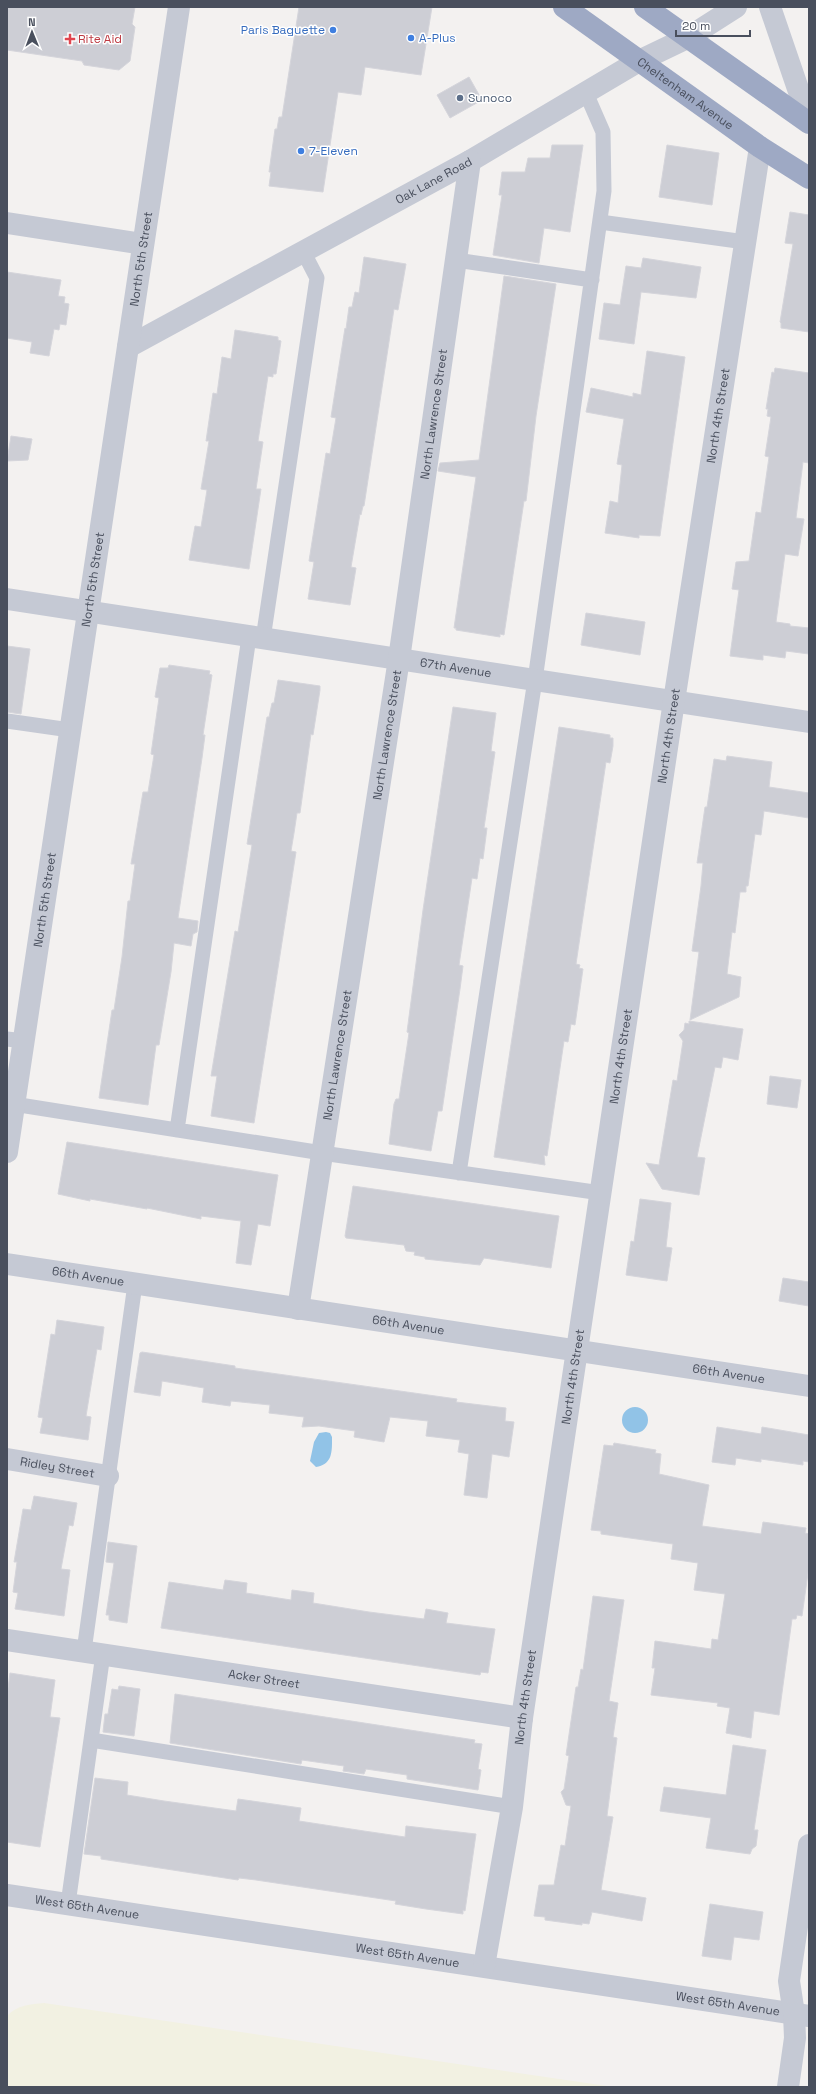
<svg xmlns="http://www.w3.org/2000/svg" width="816" height="2094" font-family="'Space Grotesk',sans-serif">
  <style>
    .sand { fill: #f2f1e2 }
    .water { fill: #91c3e7 }
    .building { fill: #cdced5; stroke: #d5d5db }
    .lines { fill: none; stroke-linecap: round; stroke-linejoin: round }
    .service { stroke: #c5c9d4; stroke-width: 15 }
    .minor { stroke: #c5c9d4; stroke-width: 22 }
    .tertiary { stroke: #c5c9d4; stroke-width: 22 }
    .trunk { stroke: #9ea9c4; stroke-width: 22 }
    .shop-dot { fill: #3f7fe0; stroke: #fff; stroke-width: 1.5 }
    .health-dot { fill: #e0444e; stroke: #fff; stroke-width: 1.5 }
    .service-dot { fill: #5c6f8a; stroke: #fff; stroke-width: 1.5 }
    .labels { text-anchor: middle; stroke-width: 3; stroke-linejoin: round; paint-order: stroke }
    .shop-label { font-size: 12px; fill: #366cbe; stroke: #fff; text-anchor: start }
    .health-label { font-size: 12px; fill: #be3a42; stroke: #fff; text-anchor: start }
    .street-label { font-size: 12px; fill: #494f5d; stroke: #fff }
    .service-label { font-size: 12px; fill: #4e5e75; stroke: #fff; text-anchor: start }
  </style>
  <rect width="100%" height="100%" fill="#f3f1f0"/>
  <path class="sand" d="M 44,2003 L 607,2086 L 609,2087 L 7,2087 L 7,2016 C 17,2005 31,2004 44,2003 Z"/>
  <path class="water" d="M622 1420a13 13 0 1 1 26 0a13 13 0 1 1-26 0Z
    M 326,1432 L 330,1433 L 332,1437 C 332,1451 333,1464 316,1467 L 310,1461 L 314,1442 L 319,1433 Z"/>
  <path class="building" d="M 7,7 L 135,7 L 132,24 L 135,27 L 130,61 L 119,70 L 84,65 L 82,61 L 7,50 Z
    M 299,7 L 432,7 L 421,75 L 365,67 L 361,95 L 338,92 L 323,192 L 269,186 L 271,172 L 269,172 L 275,129 L 277,129 L 279,117 L 282,117 Z
    M 469,77 L 482,100 L 450,118 L 437,95 Z
    M 552,145 L 583,145 L 570,232 L 544,228 L 539,263 L 493,255 L 502,195 L 499,195 L 502,172 L 525,172 L 528,158 L 550,158 Z
    M 667,145 L 719,153 L 712,205 L 659,197 Z
    M 790,212 L 809,215 L 809,332 L 781,328 L 781,323 L 780,322 L 793,244 L 785,243 Z
    M 364,257 L 406,264 L 398,310 L 394,309 L 364,506 L 363,506 L 361,515 L 360,514 L 351,567 L 356,568 L 350,605 L 308,599 L 314,562 L 309,561 L 326,453 L 330,454 L 336,418 L 331,417 L 345,328 L 346,329 L 349,307 L 352,307 L 355,292 L 359,293 Z
    M 643,258 L 701,267 L 696,298 L 641,292 L 634,344 L 599,339 L 604,303 L 620,305 L 626,266 L 641,268 Z
    M 7,272 L 61,280 L 58,296 L 65,297 L 64,303 L 69,304 L 66,325 L 60,324 L 59,330 L 54,329 L 49,356 L 30,353 L 32,342 L 7,338 Z
    M 504,276 L 556,284 L 536,416 L 526,501 L 524,501 L 504,635 L 500,634 L 500,637 L 456,630 L 456,628 L 454,628 L 476,477 L 438,471 L 440,463 L 479,460 Z
    M 235,330 L 278,337 L 278,340 L 281,341 L 276,374 L 273,374 L 273,377 L 268,376 L 258,441 L 263,442 L 256,489 L 261,489 L 249,569 L 189,560 L 195,526 L 201,527 L 207,490 L 201,489 L 209,441 L 206,441 L 213,393 L 217,394 L 222,357 L 231,359 Z
    M 647,351 L 685,357 L 660,536 L 639,535 L 639,538 L 605,533 L 610,501 L 618,503 L 622,465 L 617,464 L 624,419 L 586,412 L 591,388 L 633,397 L 633,393 L 641,395 Z
    M 775,368 L 809,373 L 809,463 L 803,462 L 796,518 L 804,519 L 798,556 L 785,554 L 776,622 L 790,624 L 790,626 L 809,628 L 809,654 L 786,651 L 785,658 L 763,655 L 763,660 L 730,656 L 739,590 L 732,589 L 736,562 L 749,561 L 756,512 L 761,513 L 769,457 L 765,456 L 771,417 L 767,416 L 768,409 L 766,409 L 772,372 L 774,373 Z
    M 11,436 L 32,439 L 28,460 L 7,461 Z
    M 586,613 L 645,622 L 640,655 L 581,645 Z
    M 7,646 L 30,649 L 21,714 L 7,712 Z
    M 169,665 L 210,671 L 209,674 L 212,675 L 203,735 L 205,735 L 202,758 L 178,918 L 198,921 L 197,932 L 193,934 L 191,946 L 174,943 L 171,972 L 159,1045 L 156,1045 L 148,1105 L 99,1098 L 112,1010 L 114,1010 L 122,957 L 128,901 L 130,901 L 135,864 L 131,864 L 143,792 L 148,792 L 154,755 L 151,754 L 159,698 L 155,697 L 160,668 L 168,668 Z
    M 278,680 L 320,686 L 320,690 L 313,735 L 311,734 L 300,813 L 297,813 L 294,833 L 291,851 L 296,852 L 254,1123 L 211,1116 L 217,1076 L 211,1076 L 235,931 L 238,932 L 252,845 L 247,844 L 267,717 L 269,717 L 272,703 L 274,703 Z
    M 453,707 L 496,713 L 491,751 L 495,752 L 484,828 L 487,828 L 483,859 L 480,858 L 477,879 L 472,878 L 459,965 L 463,966 L 460,989 L 442,1111 L 438,1111 L 431,1151 L 389,1144 L 394,1104 L 396,1099 L 399,1099 L 409,1033 L 407,1032 L 423,910 Z
    M 559,727 L 610,735 L 610,738 L 613,738 L 613,746 L 610,763 L 606,762 L 576,964 L 580,965 L 579,968 L 583,969 L 575,1025 L 571,1024 L 568,1042 L 564,1041 L 547,1156 L 544,1155 L 545,1165 L 494,1157 Z
    M 727,756 L 772,762 L 769,787 L 809,793 L 809,818 L 764,811 L 761,835 L 755,834 L 748,886 L 746,886 L 746,892 L 740,892 L 735,933 L 732,932 L 727,974 L 741,977 L 739,997 L 690,1020 L 699,952 L 692,951 L 701,886 L 703,863 L 697,863 L 705,807 L 707,807 L 714,759 L 726,761 Z
    M 689,1021 L 743,1029 L 738,1060 L 723,1057 L 721,1068 L 715,1067 L 697,1157 L 705,1158 L 699,1195 L 662,1189 L 646,1163 L 659,1165 L 673,1080 L 677,1081 L 683,1041 L 679,1035 L 684,1030 L 685,1023 L 689,1024 Z
    M 770,1076 L 801,1080 L 797,1108 L 767,1104 Z
    M 67,1142 L 278,1175 L 270,1226 L 258,1224 L 251,1265 L 236,1263 L 241,1221 L 201,1216 L 201,1219 L 147,1208 L 147,1209 L 90,1199 L 90,1201 L 58,1194 Z
    M 353,1186 L 559,1216 L 551,1268 L 484,1258 L 480,1265 L 425,1259 L 425,1257 L 414,1255 L 415,1252 L 406,1251 L 404,1245 L 346,1238 L 345,1236 Z
    M 640,1199 L 671,1203 L 666,1247 L 672,1248 L 667,1281 L 626,1275 L 631,1241 L 634,1242 Z
    M 783,1278 L 809,1282 L 809,1306 L 779,1301 Z
    M 57,1320 L 104,1327 L 101,1350 L 97,1349 L 86,1416 L 91,1417 L 88,1440 L 40,1433 L 43,1418 L 38,1417 L 51,1334 L 55,1335 Z
    M 142,1352 L 235,1366 L 235,1368 L 457,1399 L 456,1402 L 506,1408 L 505,1421 L 514,1422 L 509,1457 L 492,1454 L 487,1498 L 464,1495 L 469,1454 L 458,1452 L 460,1440 L 426,1436 L 428,1421 L 390,1417 L 384,1442 L 354,1437 L 355,1431 L 319,1426 L 302,1427 L 304,1417 L 269,1413 L 270,1405 L 231,1401 L 230,1406 L 202,1402 L 204,1388 L 162,1381 L 160,1396 L 134,1392 L 140,1353 Z
    M 717,1427 L 761,1434 L 762,1427 L 809,1435 L 809,1462 L 803,1461 L 803,1465 L 761,1459 L 761,1462 L 736,1458 L 735,1465 L 712,1462 Z
    M 614,1443 L 656,1450 L 655,1453 L 661,1454 L 659,1474 L 709,1485 L 702,1526 L 761,1534 L 763,1522 L 806,1528 L 805,1533 L 809,1534 L 809,1566 L 802,1616 L 797,1615 L 796,1619 L 792,1619 L 779,1715 L 754,1711 L 751,1738 L 726,1733 L 730,1708 L 717,1706 L 718,1703 L 651,1695 L 655,1668 L 652,1668 L 655,1641 L 711,1649 L 712,1639 L 718,1640 L 725,1594 L 694,1590 L 698,1563 L 671,1559 L 673,1544 L 601,1534 L 601,1531 L 591,1530 L 604,1445 L 613,1446 Z
    M 34,1496 L 77,1503 L 73,1526 L 69,1525 L 61,1569 L 70,1570 L 64,1616 L 15,1609 L 18,1593 L 13,1592 L 17,1562 L 14,1562 L 23,1509 L 31,1510 Z
    M 108,1542 L 137,1546 L 127,1623 L 109,1620 L 109,1615 L 106,1615 L 114,1563 L 106,1562 Z
    M 225,1580 L 247,1583 L 246,1593 L 291,1600 L 292,1590 L 314,1593 L 313,1603 L 369,1612 L 424,1619 L 426,1609 L 448,1613 L 446,1623 L 495,1629 L 488,1673 L 481,1672 L 480,1675 L 161,1628 L 169,1582 L 223,1590 Z
    M 593,1596 L 624,1600 L 609,1701 L 618,1703 L 613,1737 L 617,1738 L 607,1816 L 613,1817 L 601,1890 L 646,1898 L 642,1921 L 592,1912 L 589,1924 L 582,1923 L 582,1925 L 545,1920 L 545,1917 L 534,1916 L 539,1885 L 554,1885 L 561,1845 L 565,1846 L 571,1806 L 566,1805 L 561,1792 L 564,1789 L 569,1756 L 566,1755 L 576,1687 L 578,1687 L 581,1669 L 583,1670 Z
    M 10,1673 L 55,1680 L 50,1717 L 60,1718 L 40,1847 L 7,1842 L 7,1696 Z
    M 119,1686 L 140,1689 L 134,1736 L 103,1732 L 105,1714 L 108,1714 L 112,1689 L 118,1690 Z
    M 175,1694 L 475,1740 L 474,1743 L 482,1744 L 478,1769 L 481,1770 L 478,1790 L 407,1779 L 407,1775 L 366,1769 L 364,1774 L 343,1771 L 344,1766 L 302,1760 L 301,1764 L 170,1743 Z
    M 733,1745 L 766,1750 L 754,1830 L 758,1830 L 756,1846 L 752,1849 L 750,1854 L 706,1848 L 711,1818 L 660,1811 L 664,1787 L 726,1795 Z
    M 95,1778 L 128,1782 L 127,1795 L 164,1801 L 236,1811 L 238,1799 L 301,1808 L 299,1821 L 364,1831 L 405,1837 L 406,1826 L 476,1834 L 465,1911 L 463,1910 L 463,1914 L 426,1909 L 395,1904 L 396,1901 L 256,1880 L 239,1878 L 238,1880 L 101,1859 L 101,1856 L 84,1854 Z
    M 710,1904 L 763,1912 L 759,1940 L 734,1937 L 731,1960 L 702,1956 Z"/>
  <g class="lines">
    <path class="service" d="M 600,222 L 745,242
      M 456,260 L 592,280
      M 263,639 L 317,278 L 303,251
      M 7,721 L 70,730
      M 7,1039 L 24,1041
      M 7,1103 L 322,1153 L 601,1193
      M 177,1130 L 249,637
      M 459,1173 L 535,680 L 604,191 L 603,132 L 586,93
      M 84,1651 L 135,1284
      M 91,1740 L 512,1807
      M 68,1904 L 103,1654"/>
    <g class="minor">
      <path d="M 770,7 L 809,121"/>
      <path d="M 7,223 L 143,244"/>
      <path id="s1" d="M 128,347 L 470,161 L 639,61 L 689,37 L 736,7"/>
      <path id="s2" d="M 7,599 L 809,722"/>
      <path id="s3" d="M 298,1309 L 399,659 L 470,161"/>
      <path id="s4" d="M 7,1459 L 108,1476"/>
      <path id="s5" d="M 7,1640 L 522,1718"/>
      <path id="s6" d="M 7,1895 L 809,2016"/>
      <path id="s7" d="M 484,1966 L 512,1807 L 522,1718 L 674,701 L 760,147"/>
      <path d="M 788,2087 L 795,2038 L 794,2014 L 789,1981 L 809,1845"/>
    </g>
    <g class="tertiary">
      <path id="s8" d="M 7,1152 L 179,7"/>
      <path id="s9" d="M 7,1264 L 809,1386"/>
    </g>
    <g class="trunk">
      <path id="s10" d="M 564,7 L 760,147 L 809,178"/>
      <path d="M 645,7 L 809,123"/>
    </g>
  </g>
  <g class="shop-dot">
    <circle cx="333" cy="30" r="4"/>
    <circle cx="411" cy="38" r="4"/>
    <circle cx="301" cy="151" r="4"/>
  </g>
  <path class="health-dot" d="M68 33h4v4h4v4h-4v4h-4v-4h-4v-4h4z"/>
  <circle class="service-dot" cx="460" cy="98" r="4"/>
  <g class="labels">
    <g class="shop-label">
      <text x="325" y="34" text-anchor="end">Paris Baguette</text>
      <text x="419" y="42">A-Plus</text>
      <text x="309" y="155">7-Eleven</text>
    </g>
    <g class="health-label">
      <text x="78" y="43">Rite Aid</text>
    </g>
    <g class="street-label">
      <text dy="4" stroke="none"><textPath href="#s10" startOffset="149">Cheltenham Avenue</textPath></text>
      <text dy="4" stroke="none"><textPath href="#s1" startOffset="348">Oak Lane Road</textPath></text>
      <text dy="4" stroke="none"><textPath href="#s8" startOffset="903">North 5th Street</textPath></text>
      <text dy="4" stroke="none"><textPath href="#s3" startOffset="905">North Lawrence Street</textPath></text>
      <text dy="4" stroke="none"><textPath href="#s7" startOffset="1568">North 4th Street</textPath></text>
      <text dy="4" stroke="none"><textPath href="#s8" startOffset="579">North 5th Street</textPath></text>
      <text dy="4" stroke="none"><textPath href="#s2" startOffset="454">67th Avenue</textPath></text>
      <text dy="4" stroke="none"><textPath href="#s3" startOffset="581">North Lawrence Street</textPath></text>
      <text dy="4" stroke="none"><textPath href="#s7" startOffset="1244">North 4th Street</textPath></text>
      <text dy="4" stroke="none"><textPath href="#s8" startOffset="255">North 5th Street</textPath></text>
      <text dy="4" stroke="none"><textPath href="#s3" startOffset="257">North Lawrence Street</textPath></text>
      <text dy="4" stroke="none"><textPath href="#s7" startOffset="920">North 4th Street</textPath></text>
      <text dy="4" stroke="none"><textPath href="#s9" startOffset="82">66th Avenue</textPath></text>
      <text dy="4" stroke="none"><textPath href="#s9" startOffset="406">66th Avenue</textPath></text>
      <text dy="4" stroke="none"><textPath href="#s9" startOffset="730">66th Avenue</textPath></text>
      <text dy="4" stroke="none"><textPath href="#s7" startOffset="596">North 4th Street</textPath></text>
      <text dy="4" stroke="none"><textPath href="#s4" startOffset="51">Ridley Street</textPath></text>
      <text dy="4" stroke="none"><textPath href="#s5" startOffset="260">Acker Street</textPath></text>
      <text dy="4" stroke="none"><textPath href="#s7" startOffset="272">North 4th Street</textPath></text>
      <text dy="4" stroke="none"><textPath href="#s6" startOffset="81">West 65th Avenue</textPath></text>
      <text dy="4" stroke="none"><textPath href="#s6" startOffset="405">West 65th Avenue</textPath></text>
      <text dy="4" stroke="none"><textPath href="#s6" startOffset="729">West 65th Avenue</textPath></text>
    </g>
    <g class="service-label">
      <text x="468" y="102">Sunoco</text>
    </g>
  </g>
  <rect width="816" height="2094" fill="none" stroke="#494f5d" stroke-width="16"/>
  <g transform="translate(32 32) rotate(359)" stroke="#ffffff" stroke-width="3" paint-order="stroke">
  <path d="M0-3L7 15L0 10L-7 15Z" fill="#494f5d"/>
  <text y="-6" font-size="11" font-weight="bold" text-anchor="middle" fill="#494f5d">N</text>
  </g>
  <path d="M676 30v6h74v-6" fill="none" stroke="#494f5d" stroke-width="2"/>
  <text x="682" y="30" font-size="12" fill="#494f5d" stroke="#ffffff" stroke-width="3" paint-order="stroke">20 m</text>
</svg>
